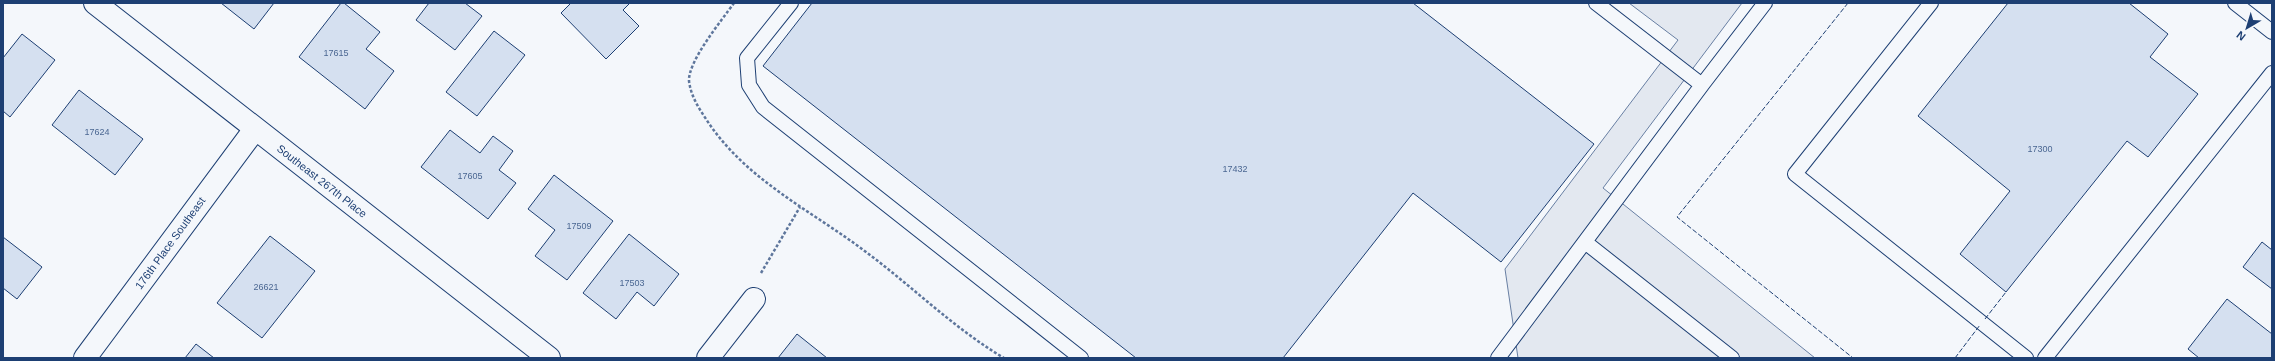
<svg xmlns="http://www.w3.org/2000/svg" width="2275" height="361" font-family="Helvetica,sans-serif">
  <style>
    .parking { fill: #e3e8f0; stroke: #687fa3 }
    .building { fill: #d5e0f0; stroke: #1d3f73 }
    .lines { fill: none; stroke-linecap: round; stroke-linejoin: round }
    .service-casing { stroke: #1d3f73; stroke-width: 16 }
    .minor-casing { stroke: #1d3f73; stroke-width: 24 }
    .path { stroke: #5e769c; stroke-width: 2.5; stroke-dasharray: 3 2; stroke-linecap: butt }
    .service { stroke: #f4f7fb; stroke-width: 14 }
    .minor { stroke: #f4f7fb; stroke-width: 22 }
    .fence { stroke: #1d3f73; stroke-width: 1; stroke-dasharray: 5 2; stroke-linecap: butt }
    .labels { text-anchor: middle; stroke-width: 3; stroke-linejoin: round; paint-order: stroke }
    .number-label { font-size: 9px; fill: #4b6792 }
    .street-label { font-size: 11px; fill: #1d3f73; stroke: #f4f7fb }
  </style>
  <rect width="100%" height="100%" fill="#f4f7fb"/>
  <path class="parking" d="M 1629,3 L 1742,3 L 1603,188 L 1815,358 L 1518,358 L 1505,269 L 1678,40 Z"/>
  <path class="building" d="M 221,3 L 274,3 L 254,29 Z
    M 341,3 L 344,3 L 380,32 L 366,49 L 394,71 L 365,109 L 299,57 Z
    M 429,3 L 465,3 L 482,16 L 455,50 L 416,20 Z
    M 571,3 L 630,3 L 623,10 L 639,26 L 606,59 L 561,13 Z
    M 812,3 L 1413,3 L 1594,144 L 1501,262 L 1413,193 L 1283,358 L 1136,358 L 763,66 Z
    M 2008,3 L 2129,3 L 2168,34 L 2150,57 L 2198,94 L 2148,157 L 2127,141 L 2006,292 L 1960,254 L 2010,191 L 1918,116 Z
    M 494,31 L 525,55 L 477,116 L 446,92 Z
    M 22,34 L 55,60 L 10,117 L 3,111 L 3,58 Z
    M 79,90 L 143,139 L 115,175 L 52,125 Z
    M 450,130 L 480,153 L 493,136 L 513,151 L 499,170 L 516,183 L 488,219 L 421,167 Z
    M 554,175 L 613,221 L 567,280 L 535,256 L 555,230 L 528,209 Z
    M 629,234 L 679,274 L 654,306 L 637,292 L 616,319 L 583,293 Z
    M 270,236 L 315,271 L 262,338 L 217,303 Z
    M 3,237 L 42,267 L 17,299 L 3,288 Z
    M 2262,242 L 2272,250 L 2272,289 L 2243,267 Z
    M 2227,299 L 2272,334 L 2272,358 L 2199,358 L 2188,349 Z
    M 797,334 L 827,358 L 778,358 Z
    M 196,344 L 214,358 L 185,358 Z"/>
  <g class="lines">
    <g class="service-casing">
      <path id="service" d="M 791,3 L 747,58 L 749,85 L 763,107 L 1081,358
        M 1596,3 L 1702,85 L 1765,3
        M 1931,3 L 1795,174 L 2026,358
        M 2235,3 L 2272,32
        M 1585,242 L 1732,358
        M 1498,358 L 1702,85
        M 2045,358 L 2272,73"/>
    </g>
    <g class="minor-casing">
      <path id="minor" d="M 95,3 L 549,358
        M 85,358 L 255,129
        M 708,358 L 754,299"/>
    </g>
    <path class="path" d="M 734,3 C 722,20 688,61 689,81 C 691,96 698,107 706,119 C 746,181 813,211 870,255 C 915,289 955,329 1004,358
      M 761,273 L 800,207"/>
    <use href="#service" class="service"/>
    <use href="#minor" class="minor"/>
    <path class="fence" d="M 1848,3 L 1677,217 L 1853,358
      M 1985,319 L 2006,292
      M 1955,358 L 1980,325"/>
  </g>
  <g class="labels">
    <g class="number-label">
      <text x="336" y="56">17615</text>
      <text x="97" y="135">17624</text>
      <text x="2040" y="152">17300</text>
      <text x="1235" y="172">17432</text>
      <text x="470" y="179">17605</text>
      <text x="579" y="229">17509</text>
      <text x="632" y="286">17503</text>
      <text x="266" y="290">26621</text>
    </g>
    <g class="street-label">
      <text transform="translate(322 181) rotate(38)" y="4">Southeast 267th Place</text>
      <text transform="translate(170 243) rotate(-54)" y="4">176th Place Southeast</text>
    </g>
  </g>
  <rect width="2275" height="361" fill="none" stroke="#1d3f73" stroke-width="8"/>
  <g transform="translate(2247 28) rotate(218)" stroke="#f4f7fb" stroke-width="3" paint-order="stroke">
  <path d="M0-3L7 15L0 10L-7 15Z" fill="#1d3f73"/>
  <text y="-6" font-size="11" font-weight="bold" text-anchor="middle" fill="#1d3f73">N</text>
  </g>
</svg>
